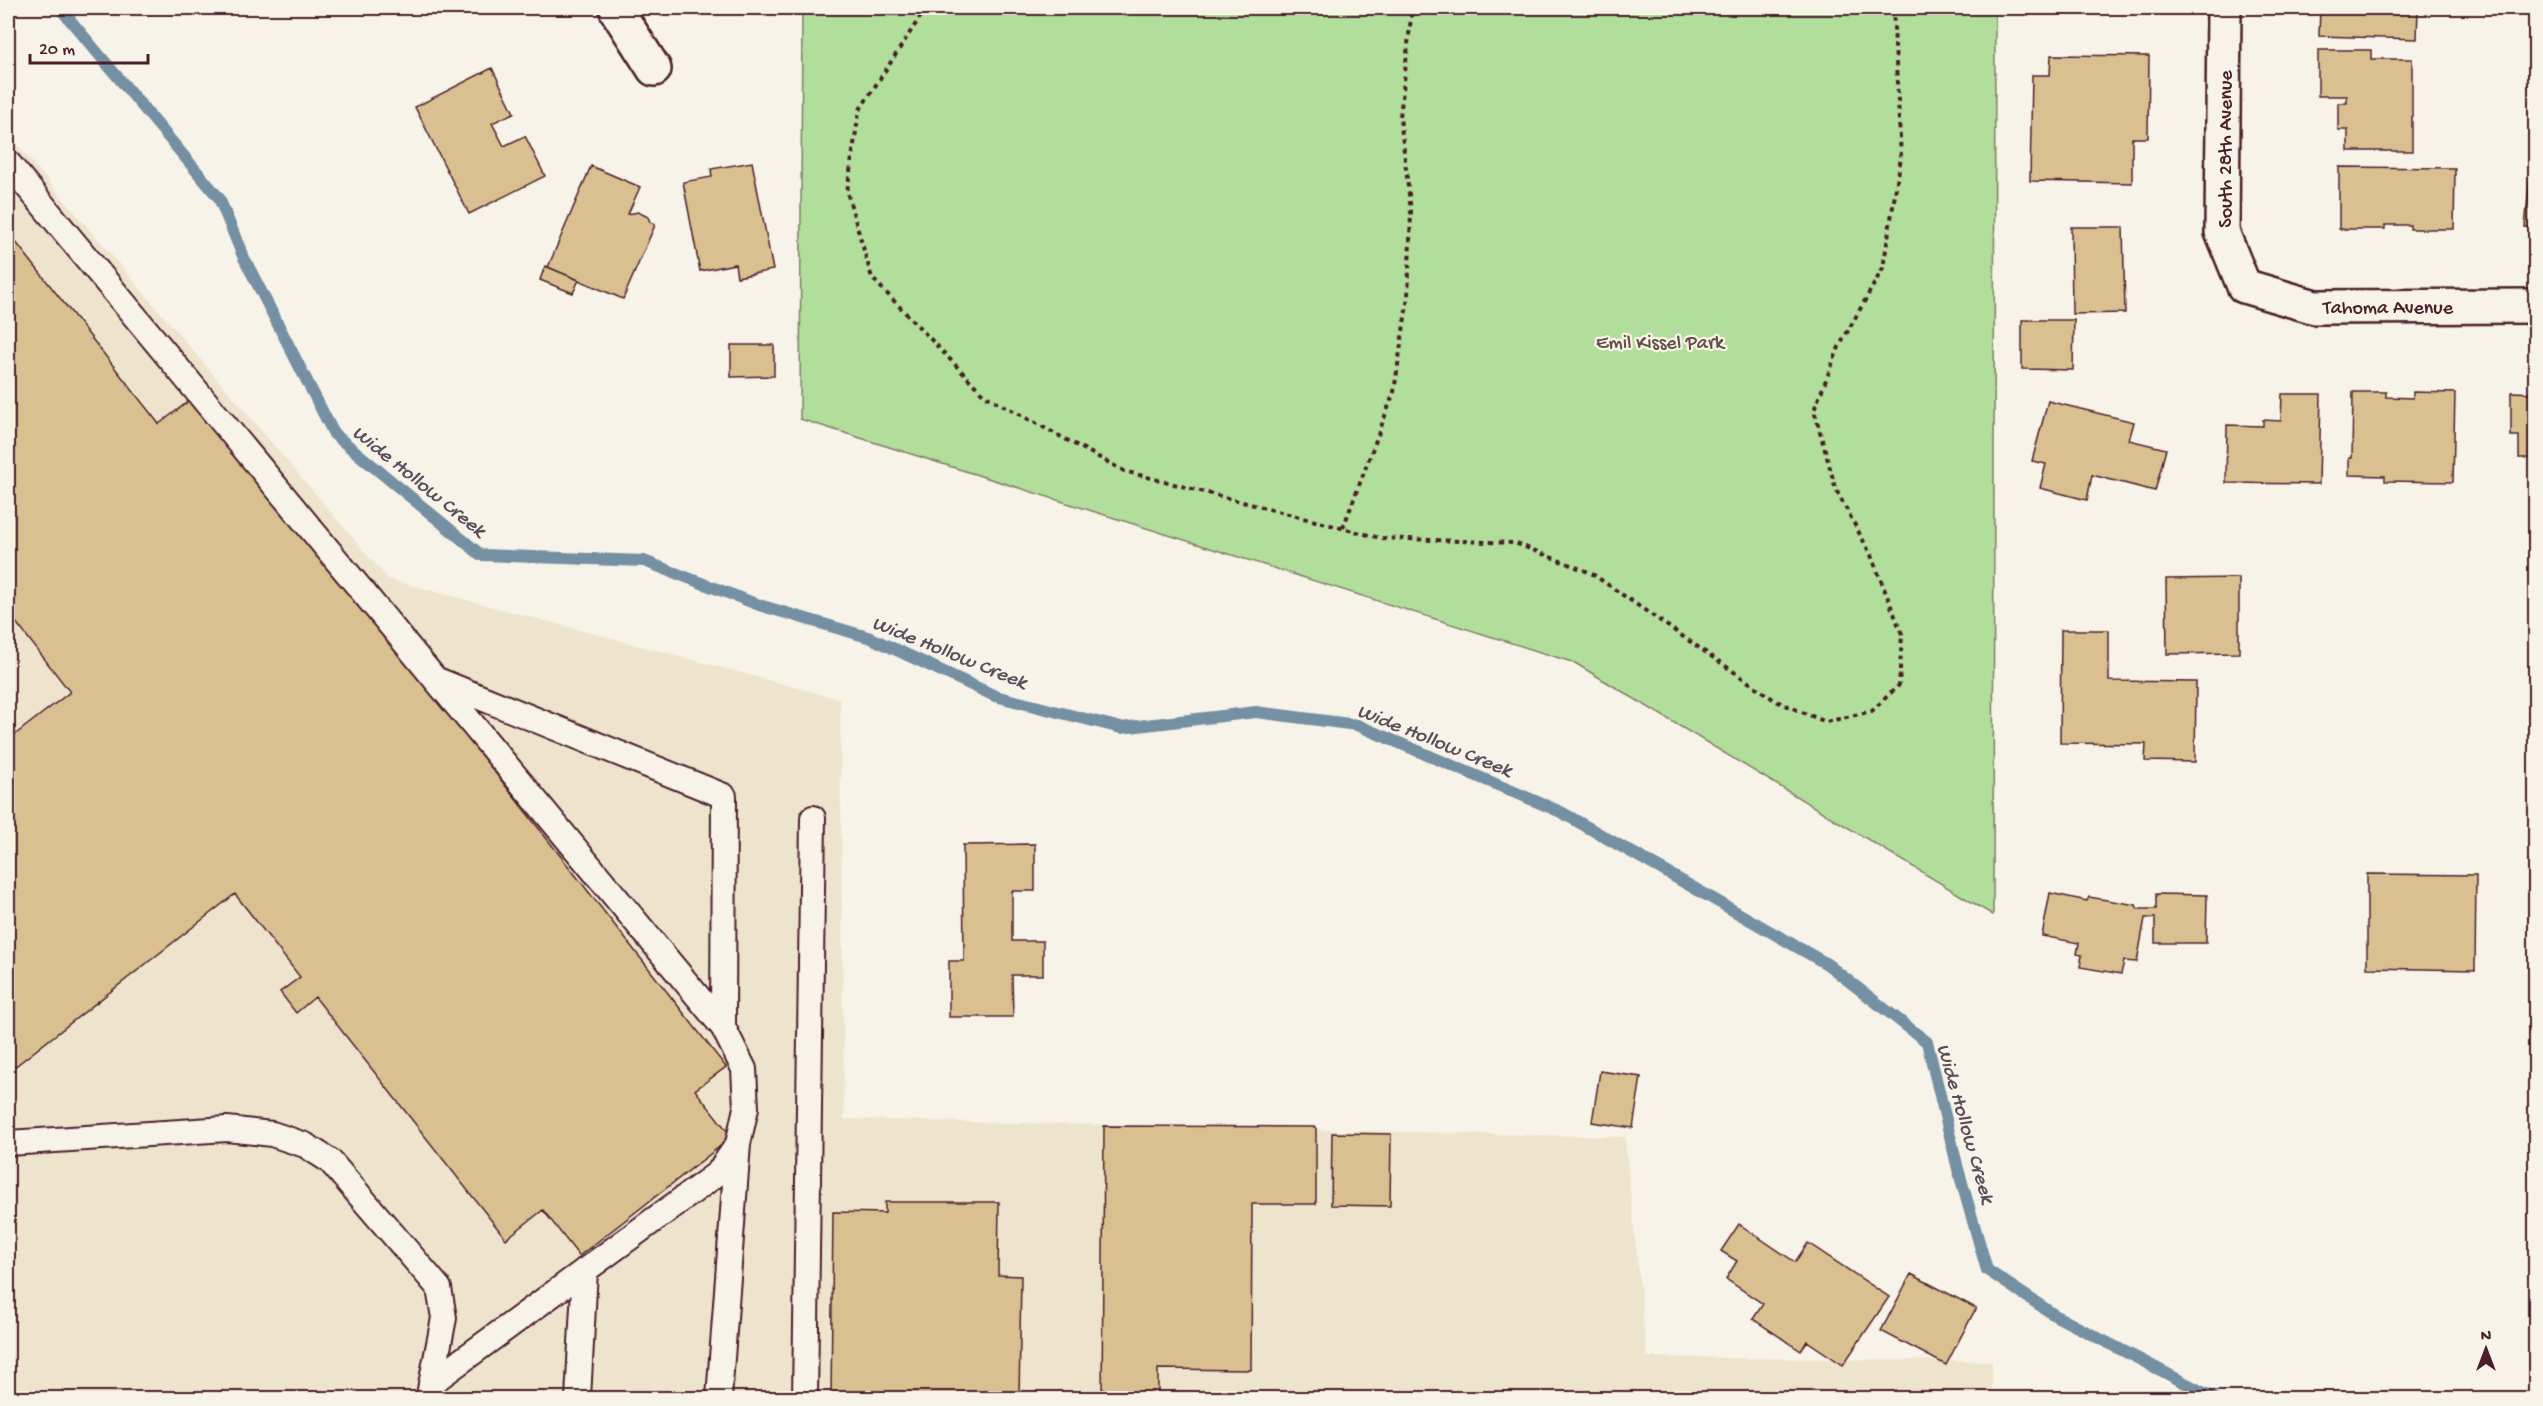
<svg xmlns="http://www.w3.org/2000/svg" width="2543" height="1406" font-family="'Gochi Hand',sans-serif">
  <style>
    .built { fill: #eee4ce }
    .green { fill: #b2de9c; stroke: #7e7e64; stroke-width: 1.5 }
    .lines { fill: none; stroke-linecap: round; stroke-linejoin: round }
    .stream { stroke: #758fa3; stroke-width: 12 }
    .building { fill: #dac090; stroke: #4a1f2b; stroke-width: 1.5 }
    .service-casing { stroke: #4a1f2b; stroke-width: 28 }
    .minor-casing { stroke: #4a1f2b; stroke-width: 38 }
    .path { stroke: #4a1f2b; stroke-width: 4; stroke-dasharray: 4.5 4.5; stroke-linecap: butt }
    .service { stroke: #f7f3e8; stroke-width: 24 }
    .minor { stroke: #f7f3e8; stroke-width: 33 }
    .labels { text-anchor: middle; stroke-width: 4.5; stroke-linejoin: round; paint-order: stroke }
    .street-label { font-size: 20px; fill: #4a1f2b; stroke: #f7f3e8 }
    .park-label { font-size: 20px; fill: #644f47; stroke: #f7f3e8 }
    .water-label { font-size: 21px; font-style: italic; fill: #5c4e5d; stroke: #f7f3e8 }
  </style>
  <rect width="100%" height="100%" fill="#f7f3e8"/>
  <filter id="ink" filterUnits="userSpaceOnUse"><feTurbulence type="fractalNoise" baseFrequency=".0167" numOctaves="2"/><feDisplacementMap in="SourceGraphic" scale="12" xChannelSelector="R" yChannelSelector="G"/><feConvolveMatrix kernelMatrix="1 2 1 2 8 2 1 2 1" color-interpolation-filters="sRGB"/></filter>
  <g filter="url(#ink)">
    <path class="built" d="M 8,134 L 388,579 L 840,699 L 844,1119 L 1625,1137 L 1647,1357 L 1992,1361 L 1992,1398 L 8,1398 Z"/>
    <path class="green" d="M 802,8 L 1995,8 L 1993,915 L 1575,663 L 800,419 Z"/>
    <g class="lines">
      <path class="stream" d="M 60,8 L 219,198 L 243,256 L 334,434 L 481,555 L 644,561 L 759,605 L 871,638 L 995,696 L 1121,728 L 1256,712 L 1357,725 L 1561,812 L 1827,964 L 1927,1042 L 1958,1169 L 1987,1270 L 2056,1316 L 2214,1398"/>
    </g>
    <path class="building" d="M 2320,8 L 2418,8 L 2417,39 L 2319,36 Z
      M 2318,50 L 2371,50 L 2371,59 L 2412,59 L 2412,151 L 2348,151 L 2348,130 L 2338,130 L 2338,103 L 2347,103 L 2347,96 L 2318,96 Z
      M 2051,55 L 2149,56 L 2148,138 L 2132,138 L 2132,183 L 2030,181 L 2032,75 L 2050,75 Z
      M 492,68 L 514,113 L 492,123 L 504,146 L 525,136 L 545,176 L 469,214 L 415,107 Z
      M 2532,156 L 2536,157 L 2536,228 L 2525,227 Z
      M 752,162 L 773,270 L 737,277 L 735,264 L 700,271 L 683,182 L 712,177 L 711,169 Z
      M 591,166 L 640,187 L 628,214 L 638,212 L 648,217 L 650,222 L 655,225 L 623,299 L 548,267 Z
      M 2339,167 L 2455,168 L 2454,229 L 2410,229 L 2410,225 L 2385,225 L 2385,229 L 2339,229 Z
      M 2071,227 L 2123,227 L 2125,313 L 2072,314 Z
      M 8,232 L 159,424 L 198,394 L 726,1067 L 695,1090 L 732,1137 L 579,1256 L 543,1210 L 506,1239 L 315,997 L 296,1013 L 280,992 L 300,977 L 235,894 L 8,1072 L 8,740 L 70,692 L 8,612 Z
      M 545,266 L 579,280 L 573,293 L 540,280 Z
      M 2022,320 L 2074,320 L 2073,370 L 2022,369 Z
      M 731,345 L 774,345 L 774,376 L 731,377 Z
      M 2353,392 L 2386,392 L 2386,397 L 2413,398 L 2413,392 L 2455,393 L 2453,482 L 2385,481 L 2385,476 L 2349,475 L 2349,458 L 2352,458 Z
      M 2511,392 L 2536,393 L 2536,458 L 2519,458 L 2519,436 L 2511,436 Z
      M 2282,394 L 2321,394 L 2319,484 L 2226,483 L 2227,425 L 2263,426 L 2263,420 L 2281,421 Z
      M 2048,401 L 2134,422 L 2129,440 L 2166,449 L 2155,491 L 2092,475 L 2087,500 L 2040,488 L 2046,464 L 2032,461 Z
      M 2239,578 L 2239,653 L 2167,654 L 2166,579 Z
      M 2061,630 L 2109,630 L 2109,681 L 2196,682 L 2195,762 L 2145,761 L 2146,744 L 2060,743 Z
      M 1035,844 L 1035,891 L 1012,891 L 1012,941 L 1043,941 L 1043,975 L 1012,975 L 1013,1017 L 949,1017 L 949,961 L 964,961 L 963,845 Z
      M 2367,874 L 2476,875 L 2475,970 L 2367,968 Z
      M 2050,893 L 2087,901 L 2089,897 L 2136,905 L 2138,909 L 2156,909 L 2156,894 L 2207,895 L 2206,943 L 2155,943 L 2155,918 L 2145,918 L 2137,962 L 2124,961 L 2121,974 L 2080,967 L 2082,955 L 2077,954 L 2079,943 L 2042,936 Z
      M 1600,1071 L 1641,1077 L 1633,1128 L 1592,1122 Z
      M 1104,1126 L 1316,1127 L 1316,1204 L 1252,1204 L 1251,1370 L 1158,1369 L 1158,1398 L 1102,1398 Z
      M 1332,1133 L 1391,1134 L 1390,1206 L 1331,1205 Z
      M 885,1202 L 999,1202 L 998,1275 L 1021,1276 L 1019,1398 L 831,1398 L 833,1212 L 885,1213 Z
      M 1739,1224 L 1795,1262 L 1808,1243 L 1889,1297 L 1843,1365 L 1807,1341 L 1801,1351 L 1753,1319 L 1763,1304 L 1726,1279 L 1737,1261 L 1721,1251 Z
      M 1911,1274 L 1976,1308 L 1946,1365 L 1881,1331 Z"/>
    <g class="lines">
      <g class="service-casing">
        <path id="service" d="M 8,163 L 723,1027 L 744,1069 L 746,1108 L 738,1144 L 718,1173 L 431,1383
          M 435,679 L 724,796 L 723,1027
          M 8,1143 L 227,1129 L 272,1134 L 305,1145 L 330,1161 L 439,1288 L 444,1318 L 430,1390
          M 578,1398 L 585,1270
          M 719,1398 L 738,1144
          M 805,1398 L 813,818"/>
      </g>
      <g class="minor-casing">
        <path id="minor" d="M 617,8 L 617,11 L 654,69
          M 2224,8 L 2222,232 L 2244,286 L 2315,307 L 2536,306"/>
      </g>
      <path class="path" d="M 926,8 L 859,111 L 847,192 L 872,278 L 984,395 L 1124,471 L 1380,538 L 1515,543 L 1591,573 L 1776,701 L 1826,722 L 1872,711 L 1899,685 L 1902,634 L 1871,555 L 1836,490 L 1814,410 L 1839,347 L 1883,268 L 1901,157 L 1893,8
        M 1343,528 L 1394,392 L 1408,297 L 1411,212 L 1400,117 L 1412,8"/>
      <use href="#service" class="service"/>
      <use href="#minor" class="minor"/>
    </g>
  </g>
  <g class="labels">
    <g class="street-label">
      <text transform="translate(2224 149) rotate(-90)" y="7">South 28th Avenue</text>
      <text x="2388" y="313">Tahoma Avenue</text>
    </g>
    <g class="park-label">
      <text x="1660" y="348">Emil Kissel Park</text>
    </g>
    <g class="water-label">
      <text transform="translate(420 480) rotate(39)" y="7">Wide Hollow Creek</text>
      <text transform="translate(950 651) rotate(22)" y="7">Wide Hollow Creek</text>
      <text transform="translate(1435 739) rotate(22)" y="7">Wide Hollow Creek</text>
      <text transform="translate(1967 1123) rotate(74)" y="7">Wide Hollow Creek</text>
    </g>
  </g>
  <rect width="2543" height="1406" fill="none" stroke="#f7f3e8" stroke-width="30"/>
  <rect x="15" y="15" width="2513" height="1376" fill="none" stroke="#4a1f2b" stroke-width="2" filter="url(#ink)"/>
  <g transform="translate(2486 1349)" stroke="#f7f3e8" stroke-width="4.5" paint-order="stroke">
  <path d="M0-4.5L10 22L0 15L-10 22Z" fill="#4a1f2b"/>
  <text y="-9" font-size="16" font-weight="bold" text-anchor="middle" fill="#4a1f2b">N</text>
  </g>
  <path d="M30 54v9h118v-9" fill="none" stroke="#4a1f2b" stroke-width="3"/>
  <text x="39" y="54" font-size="18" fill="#4a1f2b" stroke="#f7f3e8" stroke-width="4.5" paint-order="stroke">20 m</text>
</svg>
